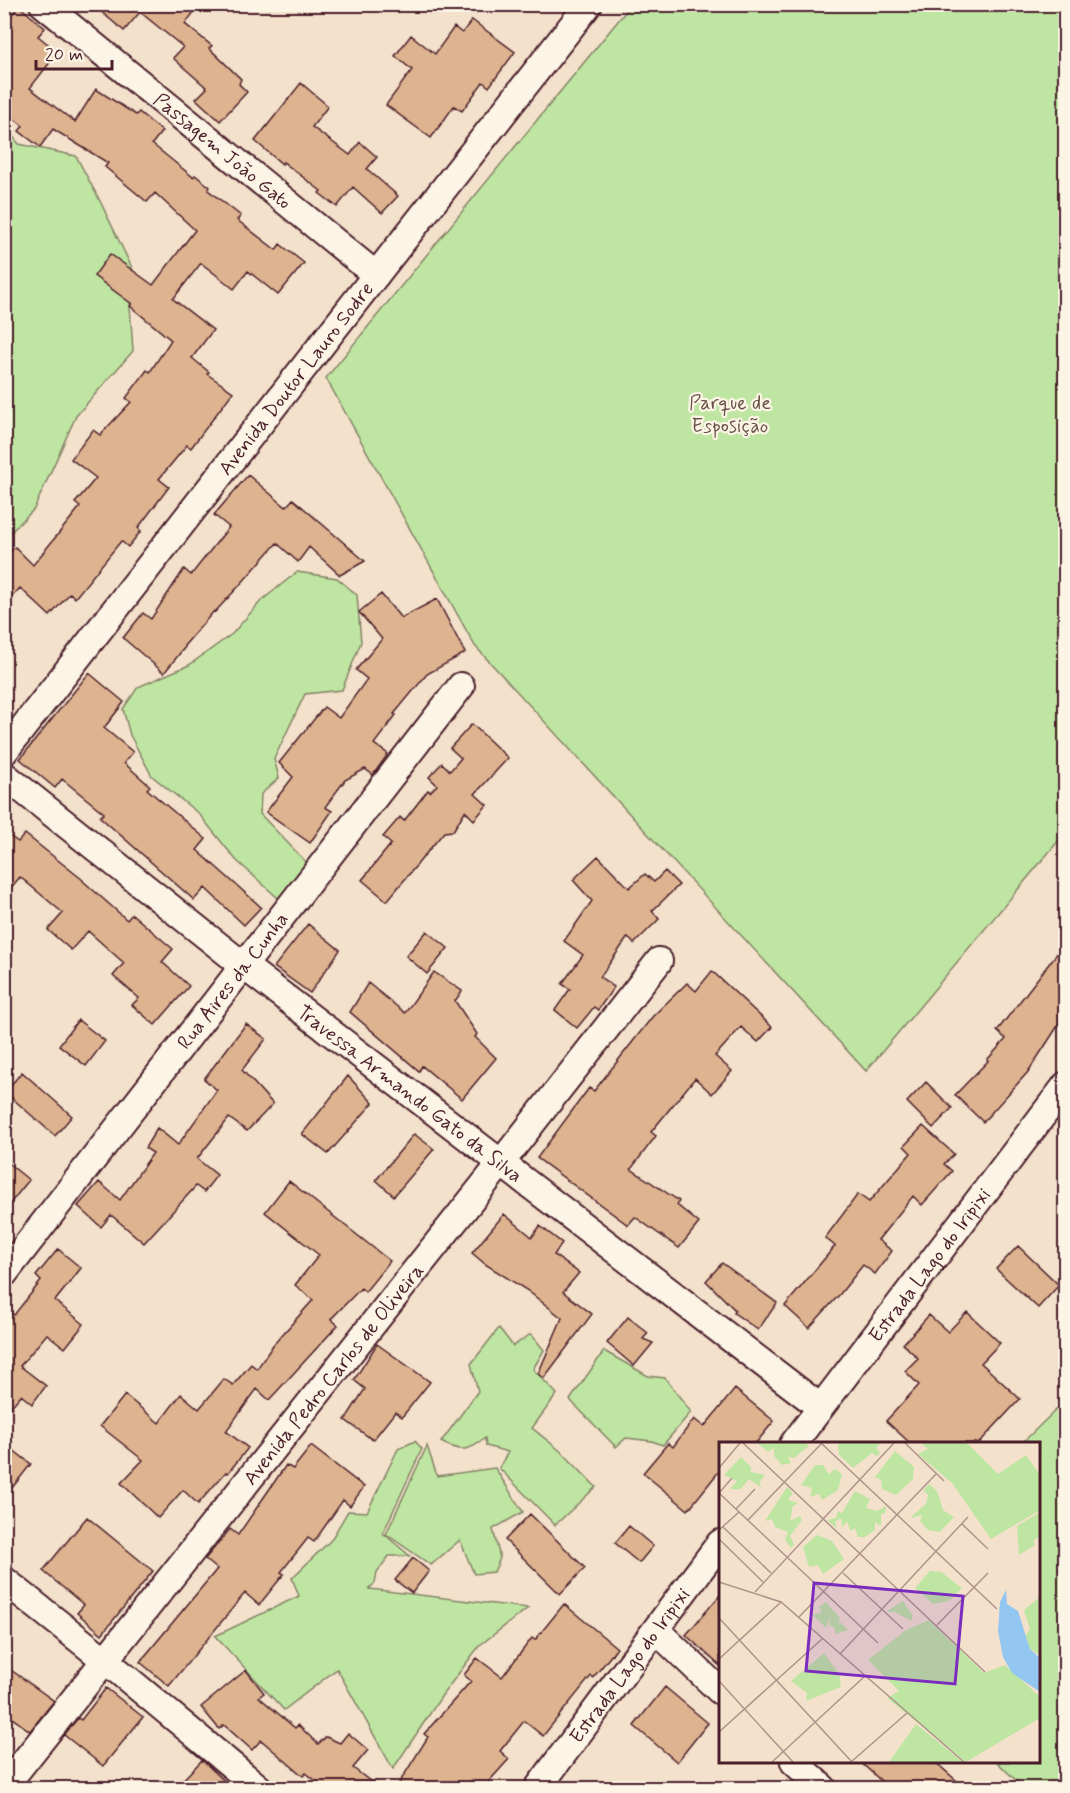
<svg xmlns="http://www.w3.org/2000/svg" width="1070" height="1793" font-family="Mynerve,sans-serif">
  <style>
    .green { fill: #bee6a2; stroke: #848266; stroke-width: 1.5 }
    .building { fill: #deb38f; stroke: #4a1f2b; stroke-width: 1.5 }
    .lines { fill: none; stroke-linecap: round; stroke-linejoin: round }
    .minor-casing { stroke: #4a1f2b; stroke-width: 30 }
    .minor { stroke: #fcf5e5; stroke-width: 26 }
    .labels { text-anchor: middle; stroke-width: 4.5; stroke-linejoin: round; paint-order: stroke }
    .street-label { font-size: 20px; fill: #4a1f2b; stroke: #fcf5e5 }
    .park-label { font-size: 20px; fill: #675149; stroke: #fcf5e5 }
    .inset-road { fill: none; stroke: #af938b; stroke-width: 1.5 }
    .view { fill: #7b2cbf; fill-opacity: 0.15; stroke: #7b2cbf; stroke-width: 3 }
    .inset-edge { fill: none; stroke: #4a1f2b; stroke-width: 3 }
  </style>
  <rect width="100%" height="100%" fill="#f3e1cb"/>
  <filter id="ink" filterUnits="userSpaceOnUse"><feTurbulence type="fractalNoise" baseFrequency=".0167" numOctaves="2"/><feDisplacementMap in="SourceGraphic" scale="12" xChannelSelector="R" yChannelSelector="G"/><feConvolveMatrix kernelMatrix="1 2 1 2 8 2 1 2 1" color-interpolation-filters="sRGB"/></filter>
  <g filter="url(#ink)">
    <path class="green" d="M 631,5 L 1065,5 L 1065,833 L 866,1071 L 475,646 L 326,378 Z
      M 4,126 L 19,144 L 76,156 L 100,201 L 133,270 L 130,306 L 133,351 L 76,416 L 34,509 L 5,538 Z
      M 297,572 L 337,578 L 357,595 L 361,642 L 342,690 L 305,694 L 274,759 L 279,778 L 261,794 L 260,814 L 307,863 L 279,899 L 236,860 L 199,814 L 152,776 L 130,735 L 123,709 L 138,687 L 189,665 L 232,634 L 261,601 Z
      M 499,1328 L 513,1346 L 531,1334 L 544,1350 L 533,1369 L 557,1394 L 532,1428 L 563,1453 L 596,1487 L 555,1525 L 499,1468 L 508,1452 L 486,1446 L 485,1438 C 469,1452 460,1452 441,1442 L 478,1391 L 471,1364 Z
      M 604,1351 L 648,1376 L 665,1378 L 691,1412 L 663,1445 L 652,1441 L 626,1438 L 616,1447 L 570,1400 Z
      M 1065,1401 L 1065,1788 L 1024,1788 L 997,1762 L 1038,1762 L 1038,1444 L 1022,1443 Z
      M 415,1441 L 422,1449 L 383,1533 L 410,1556 L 389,1556 L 377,1572 L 375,1583 L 369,1589 L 528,1608 L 480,1645 L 443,1694 L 393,1769 L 337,1669 L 284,1710 L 215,1636 L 299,1596 L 292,1578 L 331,1540 L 348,1511 L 367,1512 L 398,1449 Z
      M 427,1446 L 437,1476 L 495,1468 L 523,1512 L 493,1529 L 500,1558 L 494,1572 L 474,1574 L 460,1540 L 431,1565 L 386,1534 Z"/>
    <path class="building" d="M 92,4 L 200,4 L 185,24 L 212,46 L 209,48 L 241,79 L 239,84 L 247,92 L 220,121 L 196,99 L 207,88 L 173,58 L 183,47 L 140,12 L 124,31 Z
      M 19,6 L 45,28 L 38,36 L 58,52 L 30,88 L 75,122 L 96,89 L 136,115 L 139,112 L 162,131 L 152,144 L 193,177 L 195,175 L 210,187 L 208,190 L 241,216 L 237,220 L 276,250 L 280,244 L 304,263 L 278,295 L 248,271 L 234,289 L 201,263 L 173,299 L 213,330 L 192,358 L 209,372 L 207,374 L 233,392 L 191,448 L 187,445 L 159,479 L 169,487 L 138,528 L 141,531 L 128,547 L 121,541 L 75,598 L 70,593 L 50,616 L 20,588 L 4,605 L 4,558 L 15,547 L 33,565 L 80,507 L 75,503 L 96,478 L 71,459 L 93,430 L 100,435 L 131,402 L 126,398 L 147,370 L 150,372 L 171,340 L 130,306 L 132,304 L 94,276 L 110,254 L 153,285 L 195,230 L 155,193 L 147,202 L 105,167 L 108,163 L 53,129 L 40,147 L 19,131 L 23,126 L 4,111 L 4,24 Z
      M 472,20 L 515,52 L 489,87 L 483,82 L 462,111 L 454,106 L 431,138 L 386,105 L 412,70 L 395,56 L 411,35 L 435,54 L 454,27 L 462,33 Z
      M 301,83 L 328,106 L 312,127 L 350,155 L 360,142 L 377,157 L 367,169 L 398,196 L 382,213 L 353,187 L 337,207 L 319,193 L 321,191 L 283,162 L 282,164 L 255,141 Z
      M 248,475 L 286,507 L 293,499 L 365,561 L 340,575 L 309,547 L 298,562 L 277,543 L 239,586 L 215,612 L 214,611 L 184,646 L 185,647 L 164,673 L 123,638 L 143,613 L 151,619 L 184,569 L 191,575 L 229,527 L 214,515 Z
      M 381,594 L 401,618 L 437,599 L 465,653 L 427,674 L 394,714 L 396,715 L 374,744 L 388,754 L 373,775 L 365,769 L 345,780 L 325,807 L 332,811 L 310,843 L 266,812 L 293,777 L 279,763 L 324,707 L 339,718 L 367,679 L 356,670 L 382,639 L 359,612 Z
      M 89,673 L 124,702 L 104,728 L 133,752 L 124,763 L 150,786 L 147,789 L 206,839 L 197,850 L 261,907 L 244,925 L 205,888 L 194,900 L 100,817 L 104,813 L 62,779 L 55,788 L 20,759 Z
      M 472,724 L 508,758 L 475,794 L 487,805 L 474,820 L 465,811 L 453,831 L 444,832 L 387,901 L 362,880 L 391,844 L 383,837 L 400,817 L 404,821 L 428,790 L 430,792 L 437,785 L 429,777 L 442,763 L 450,771 L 461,758 L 450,748 Z
      M 4,832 L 18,842 L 25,834 L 83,880 L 83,881 L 127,920 L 132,914 L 173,949 L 162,962 L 189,986 L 155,1025 L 132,1005 L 139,998 L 113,976 L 124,963 L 88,931 L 71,950 L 48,930 L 63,913 L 20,877 L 4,896 Z
      M 598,856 L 629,888 L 645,874 L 654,882 L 665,871 L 679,885 L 652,911 L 659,919 L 634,944 L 628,937 L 600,977 L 614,987 L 598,1010 L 594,1007 L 577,1028 L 555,1010 L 570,989 L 562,984 L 583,955 L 564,941 L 592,901 L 573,880 Z
      M 308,924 L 340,950 L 310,993 L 274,967 Z
      M 427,931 L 448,948 L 427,974 L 406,956 Z
      M 1065,943 L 1065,1015 L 1028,1072 L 983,1122 L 955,1095 L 988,1061 L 987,1060 L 1006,1039 L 997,1031 Z
      M 712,971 L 772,1027 L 758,1042 L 741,1027 L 715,1056 L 732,1071 L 712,1094 L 695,1078 L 651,1132 L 656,1136 L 631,1169 L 679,1201 L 677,1205 L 699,1223 L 679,1248 L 635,1217 L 628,1225 L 537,1158 L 589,1088 L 594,1091 L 653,1016 L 687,983 L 696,991 Z
      M 434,972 L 462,991 L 455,1001 L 477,1034 L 475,1037 L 496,1058 L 462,1099 L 422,1066 L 419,1071 L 350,1012 L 368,983 L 405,1013 Z
      M 78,1020 L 105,1041 L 86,1066 L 59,1045 Z
      M 246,1024 L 266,1039 L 242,1070 L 273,1104 L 247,1131 L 229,1118 L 197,1159 L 217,1175 L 204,1192 L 196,1186 L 144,1243 L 111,1215 L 101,1227 L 78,1206 L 99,1182 L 120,1200 L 153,1153 L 145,1148 L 157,1128 L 178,1145 L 217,1090 L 204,1079 Z
      M 22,1072 L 72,1116 L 55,1136 L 5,1092 Z
      M 348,1076 L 373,1103 L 328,1154 L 302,1134 Z
      M 926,1082 L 952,1108 L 933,1128 L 907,1102 Z
      M 923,1126 L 954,1154 L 944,1164 L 952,1171 L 922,1205 L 913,1196 L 878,1240 L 892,1251 L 875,1274 L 863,1265 L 840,1294 L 809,1328 L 785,1306 L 835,1246 L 825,1238 L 858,1194 L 869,1202 L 911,1153 L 904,1146 Z
      M 414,1134 L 434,1149 L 394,1196 L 376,1180 Z
      M 4,1160 L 29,1180 L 4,1211 Z
      M 289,1181 L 390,1261 L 365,1292 L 361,1288 L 331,1319 L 338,1325 L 269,1400 L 257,1389 L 226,1431 L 248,1448 L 228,1473 L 226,1472 L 198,1504 L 183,1490 L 158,1518 L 121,1483 L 143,1460 L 100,1426 L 125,1395 L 159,1423 L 181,1394 L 199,1409 L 224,1379 L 233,1385 L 251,1364 L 257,1369 L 273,1345 L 313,1300 L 295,1285 L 319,1255 L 265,1212 Z
      M 504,1214 L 532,1237 L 540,1226 L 562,1243 L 554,1255 L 579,1273 L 563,1292 L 592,1314 L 544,1378 L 538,1374 L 562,1318 L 528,1291 L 485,1264 L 472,1253 Z
      M 1018,1246 L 1059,1285 L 1038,1308 L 996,1269 Z
      M 58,1249 L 81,1268 L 55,1301 L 84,1324 L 65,1348 L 47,1334 L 20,1366 L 46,1386 L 32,1404 L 21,1395 L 4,1415 L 4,1307 L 14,1315 L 41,1281 L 36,1276 Z
      M 722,1263 L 777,1303 L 758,1330 L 734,1313 L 735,1310 L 706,1281 Z
      M 967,1312 L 1000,1343 L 981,1363 L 1020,1399 L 979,1443 L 910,1443 L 886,1421 L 919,1385 L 905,1371 L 918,1358 L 903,1344 L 929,1315 L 948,1332 Z
      M 628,1317 L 648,1333 L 643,1339 L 653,1343 L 634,1366 L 607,1343 Z
      M 377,1344 L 430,1382 L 402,1417 L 395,1412 L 373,1440 L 345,1420 L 365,1389 L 354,1380 Z
      M 735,1389 L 774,1421 L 756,1443 L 720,1443 L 720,1470 L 688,1510 L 643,1473 L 668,1443 L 673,1447 L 694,1419 L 704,1427 Z
      M 4,1443 L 31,1464 L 4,1498 Z
      M 311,1446 L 364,1487 L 350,1506 L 343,1500 L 314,1542 L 308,1538 L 281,1572 L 284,1574 L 259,1605 L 245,1593 L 169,1686 L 140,1662 L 217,1569 L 205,1559 L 230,1529 L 238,1535 L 286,1465 L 293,1469 Z
      M 530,1514 L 585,1568 L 560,1594 L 505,1540 Z
      M 87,1517 L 153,1571 L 102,1634 L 77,1613 L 84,1605 L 43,1571 Z
      M 629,1526 L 653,1546 L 639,1563 L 615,1543 Z
      M 413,1558 L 429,1571 L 412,1593 L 395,1580 Z
      M 720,1595 L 720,1666 L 686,1635 Z
      M 564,1604 L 617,1648 L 593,1678 L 591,1676 L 543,1736 L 524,1721 L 500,1751 L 509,1759 L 483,1788 L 396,1788 L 428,1737 L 424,1734 L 471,1681 L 464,1675 L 477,1658 L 502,1677 L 532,1638 L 535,1640 Z
      M 4,1665 L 54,1701 L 30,1731 L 4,1712 Z
      M 246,1670 L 264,1693 L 259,1697 L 295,1728 L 298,1725 L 318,1744 L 326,1737 L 340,1743 L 348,1733 L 368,1750 L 353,1768 L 379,1788 L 325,1788 L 306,1773 L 303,1776 L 261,1740 L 252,1750 L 224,1725 L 219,1729 L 201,1707 Z
      M 665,1687 L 708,1723 L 677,1762 L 634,1726 Z
      M 106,1688 L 143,1717 L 103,1766 L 64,1735 L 78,1718 L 81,1720 Z
      M 202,1760 L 232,1788 L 175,1788 Z
      M 859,1761 L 934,1761 L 965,1788 L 889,1788 Z"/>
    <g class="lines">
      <g class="minor-casing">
        <g id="minor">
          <path id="s1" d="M 43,4 L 376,275"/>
          <path id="s2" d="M 4,752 L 376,275 L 589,4"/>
          <path id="s3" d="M 4,775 L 244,966 L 820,1407"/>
          <path id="s4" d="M 4,1274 L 461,686"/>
          <path id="s5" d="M 793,1444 L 1066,1085"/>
          <path d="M 4,1580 L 105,1660 L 259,1788"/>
          <path d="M 656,1630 L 720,1691"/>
          <path d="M 794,1762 L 823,1788"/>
          <path id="s6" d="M 4,1787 L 501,1163 L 659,961"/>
          <path id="s7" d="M 538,1788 L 720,1543"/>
        </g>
      </g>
      <use href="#minor" class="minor"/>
    </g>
  </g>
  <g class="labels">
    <g class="street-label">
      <text dy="7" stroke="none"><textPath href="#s1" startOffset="232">Passagem João Gato</textPath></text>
      <text dy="7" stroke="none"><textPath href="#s2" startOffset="474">Avenida Doutor Lauro Sodre</textPath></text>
      <text dy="7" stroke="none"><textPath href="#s4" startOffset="372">Rua Aires da Cunha</textPath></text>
      <text dy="7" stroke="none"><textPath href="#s3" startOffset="516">Travessa Armando Gato da Silva</textPath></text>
      <text dy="7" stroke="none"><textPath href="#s5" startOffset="225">Estrada Lago do Iripixi</textPath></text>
      <text dy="7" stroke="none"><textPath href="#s6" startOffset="528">Avenida Pedro Carlos de Oliveira</textPath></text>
      <text dy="7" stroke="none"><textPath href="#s7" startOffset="153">Estrada Lago do Iripixi</textPath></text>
    </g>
    <g class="park-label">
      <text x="730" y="409">Parque de<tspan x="730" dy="23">Esposição</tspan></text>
    </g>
  </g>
  <g transform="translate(719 1442)">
    <rect width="321" height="321" fill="#f3e1cb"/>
    <path d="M 38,1 L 87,1 L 90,4 L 75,16 L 69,15 L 72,21 L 63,23 L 55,14 L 55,6 L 49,10 ZM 119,1 L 161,1 L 157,6 L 161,11 L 158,14 L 153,11 L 134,26 L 120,13 ZM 202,1 L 248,1 L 279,32 L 307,13 L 321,33 L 321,68 L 272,97 L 233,41 L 199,12 L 209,7 ZM 176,9 L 195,25 L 194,37 L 177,53 L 163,47 L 162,38 L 156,35 ZM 22,15 L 32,25 L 32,30 L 46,33 L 40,41 L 43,46 L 30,37 L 22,47 L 11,47 L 18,39 L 5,33 ZM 96,23 L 104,23 L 110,32 L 116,27 L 123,32 L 119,48 L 103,58 L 100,52 L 91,55 L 93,46 L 82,43 ZM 210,42 L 218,49 L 224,68 L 235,75 L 221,90 L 209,88 L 201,79 L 203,73 L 191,76 L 207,62 L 209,53 L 204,48 ZM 68,45 L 74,51 L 69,58 L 79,61 L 74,64 L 71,79 L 81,74 L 83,78 L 71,94 L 75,103 L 72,106 L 66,98 L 69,90 L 56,85 L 53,77 L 46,79 ZM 136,49 L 151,57 L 147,66 L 158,69 L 167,64 L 166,71 L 162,72 L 162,84 L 156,80 L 156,88 L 146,95 L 139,95 L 136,86 L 132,89 L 128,80 L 123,85 L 122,76 L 116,80 L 118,87 L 108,78 L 117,76 L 119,69 L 123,71 ZM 321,70 L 321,94 L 314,99 L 316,103 L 300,113 L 298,84 ZM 98,93 L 113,99 L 125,117 L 104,132 L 99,123 L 90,125 L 84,105 ZM 211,129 L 222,130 L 243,146 L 230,159 L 214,162 L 196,146 ZM 321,155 L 321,213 L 311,207 L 306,195 L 311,187 L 305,168 ZM 184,159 L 194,174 L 192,179 L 176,170 L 167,170 ZM 107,160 L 121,176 L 119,184 L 121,180 L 129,188 L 116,192 L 116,186 L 110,183 L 111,174 L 107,186 L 94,173 L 103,170 L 100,165 ZM 210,178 L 265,231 L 286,223 L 321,255 L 321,276 L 247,320 L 168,256 L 180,249 L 149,218 L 187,188 ZM 105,211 L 120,232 L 122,245 L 87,259 L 88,251 L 72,239 ZM 197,282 L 244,320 L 170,320 Z" fill="#bee6a2"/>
    <path d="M 287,148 L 288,162 L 299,169 L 311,207 L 321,216 L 321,250 L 293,231 L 284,215 L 279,189 L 281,160 Z" fill="#93c6f0"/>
    <path class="inset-road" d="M 24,1 L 266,230M 102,1 L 278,167M 186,1 L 225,39M 0,26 L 21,1M 0,51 L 159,201M 0,51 L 13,36M 17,67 L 36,47M 29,78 L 103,1M 243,82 L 269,107M 4,85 L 52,131M 0,88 L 20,70M 0,97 L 44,140M 124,131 L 184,187M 0,140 L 62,160 L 245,320M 36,150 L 175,1M 80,175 L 217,32M 0,176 L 133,320M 218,183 L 269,131M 121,212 L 249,75M 0,217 L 62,160M 0,239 L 74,320M 0,290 L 103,197M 53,320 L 146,234M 132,320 L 188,271"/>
    <path class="view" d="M 95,141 L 244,154 L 236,242 L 87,229 Z"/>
    <rect width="321" height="321" class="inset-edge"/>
  </g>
  <rect width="1070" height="1793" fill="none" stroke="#fcf5e5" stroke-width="24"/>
  <rect x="12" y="12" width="1046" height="1769" fill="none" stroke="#4a1f2b" stroke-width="2" filter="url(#ink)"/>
  <path d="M36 60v9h76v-9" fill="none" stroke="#4a1f2b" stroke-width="3"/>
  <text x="45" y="60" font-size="18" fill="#4a1f2b" stroke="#fcf5e5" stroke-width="4.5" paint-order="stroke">20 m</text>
</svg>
